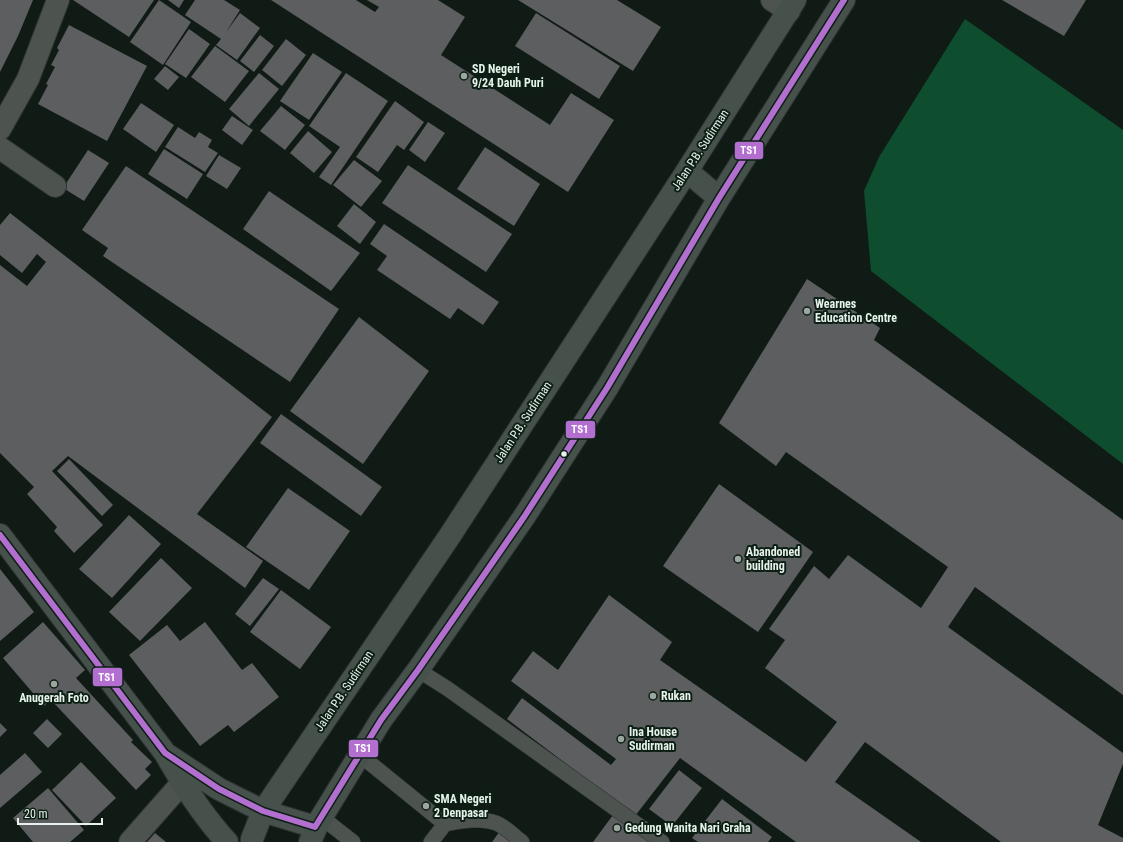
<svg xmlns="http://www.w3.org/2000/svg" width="1123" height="842" font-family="'Roboto Condensed',sans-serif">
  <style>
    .water { fill: #0e4e2f }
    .building { fill: #5c5e5f }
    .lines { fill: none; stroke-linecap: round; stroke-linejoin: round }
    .lane-casing { stroke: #2c3330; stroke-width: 16 }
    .street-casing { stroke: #2c3330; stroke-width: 24 }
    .secondary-casing { stroke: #2c3330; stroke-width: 24 }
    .lane { stroke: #4d534f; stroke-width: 15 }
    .street { stroke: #4d534f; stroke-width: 22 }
    .secondary { stroke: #46514c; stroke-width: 22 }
    .bus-1-casing { stroke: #0d1f15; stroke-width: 9 }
    .bus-1 { stroke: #b36fd0; stroke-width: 6 }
    .poi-dot { fill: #9ba7a0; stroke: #0d1f15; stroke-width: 1.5 }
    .bus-dot { fill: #e6f2ea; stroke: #0d1f15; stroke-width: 1.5 }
    .labels { text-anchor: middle; stroke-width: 4; stroke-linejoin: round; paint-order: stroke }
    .poi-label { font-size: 12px; font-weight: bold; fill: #e6f2ea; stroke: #0d1f15; text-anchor: start }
    .street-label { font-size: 12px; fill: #e6f2ea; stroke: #0d1f15 }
    .line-badge { stroke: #0d1f15; stroke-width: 1.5 }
    .badge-label { font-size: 11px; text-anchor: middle; font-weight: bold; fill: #fff }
  </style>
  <rect width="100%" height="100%" fill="#111b16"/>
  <path class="water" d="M 965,19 L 1123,130 L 1123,464 L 871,271 L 864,191 L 879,157 Z"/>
  <path class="building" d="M 0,0 L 33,0 L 18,36 L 0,72 Z
    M 73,0 L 154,0 L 129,37 Z
    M 159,0 L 191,22 L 163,65 L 130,42 Z
    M 168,0 L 184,0 L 179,8 Z
    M 195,0 L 224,0 L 240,10 L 226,32 L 240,13 L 260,28 L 237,60 L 216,45 L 221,39 L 185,15 Z
    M 271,0 L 356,0 L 375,12 L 379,7 L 367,0 L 438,0 L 465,17 L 441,55 L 550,125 L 571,93 L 614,120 L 568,192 Z
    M 518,0 L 617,0 L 661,27 L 633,71 Z
    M 1002,0 L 1086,0 L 1064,36 Z
    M 536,13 L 620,66 L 599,99 L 515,46 Z
    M 69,25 L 147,66 L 107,141 L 38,104 L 48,85 L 46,84 L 55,67 L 51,65 L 59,50 L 57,48 Z
    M 189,29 L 210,44 L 186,78 L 165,64 Z
    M 260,35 L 274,46 L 254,72 L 240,61 Z
    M 286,39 L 306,55 L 282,86 L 262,70 Z
    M 215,46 L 249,71 L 225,102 L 191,77 Z
    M 313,53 L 342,72 L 309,120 L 280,101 Z
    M 165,66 L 179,77 L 168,90 L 154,79 Z
    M 259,73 L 279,89 L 249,126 L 229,109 Z
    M 346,73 L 388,101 L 331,185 L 319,177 L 340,147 L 309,126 Z
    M 395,101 L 424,122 L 404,150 L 397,145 L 378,172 L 356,157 Z
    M 141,103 L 174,125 L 156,152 L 123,129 Z
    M 281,106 L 305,125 L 285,150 L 260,131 Z
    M 232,116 L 253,130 L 242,145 L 222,130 Z
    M 428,122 L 445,133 L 425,162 L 409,150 Z
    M 178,127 L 195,138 L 199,132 L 212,140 L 208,147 L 218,153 L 205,172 L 165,147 Z
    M 308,131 L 332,152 L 314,173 L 290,153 Z
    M 485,147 L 540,184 L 514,226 L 457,189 Z
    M 164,149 L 203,174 L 187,199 L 148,174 Z
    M 88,150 L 109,163 L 84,201 L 63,188 Z
    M 219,155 L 241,168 L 227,189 L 206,176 Z
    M 354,160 L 382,181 L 361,207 L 333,185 Z
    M 408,165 L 512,234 L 486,272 L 382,203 Z
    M 126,166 L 339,309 L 290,382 L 103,256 L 108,248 L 82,230 Z
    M 269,191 L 360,253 L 331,291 L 243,229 Z
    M 354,204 L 376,222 L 360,244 L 337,226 Z
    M 10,213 L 272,417 L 197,514 L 263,561 L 245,588 L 68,456 L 52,471 L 103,525 L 74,553 L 54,531 L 57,527 L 27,494 L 34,487 L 0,453 L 0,265 L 27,286 L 46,262 L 37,254 L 22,273 L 0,255 L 0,225 Z
    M 384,224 L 499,302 L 483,325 L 458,308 L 450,319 L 377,270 L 387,256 L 370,244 Z
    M 807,279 L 880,328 L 874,340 L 1123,520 L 1123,695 L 975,587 L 948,627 L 1123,753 L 1123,764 L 1098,825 L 1123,838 L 1123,842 L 1001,842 L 865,742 L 835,782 L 921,842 L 796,842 L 680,758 L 635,816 L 507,719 L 522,698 L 611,765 L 616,759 L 511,681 L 533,651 L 558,670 L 609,595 L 672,642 L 660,660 L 806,762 L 837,722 L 765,668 L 785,640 L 769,629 L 814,566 L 829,579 L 848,555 L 921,608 L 948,567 L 786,452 L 776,466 L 719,423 Z
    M 359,317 L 429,371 L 363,464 L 290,411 Z
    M 281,414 L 382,487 L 361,516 L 260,443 Z
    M 69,459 L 113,505 L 102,516 L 57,471 Z
    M 719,484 L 813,552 L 758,632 L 663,566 Z
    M 288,488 L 350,531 L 309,590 L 246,547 Z
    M 129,515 L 161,544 L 112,598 L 79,569 Z
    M 161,558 L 192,588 L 140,641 L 109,612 Z
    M 0,569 L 34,612 L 0,641 Z
    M 263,578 L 279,589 L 250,626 L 235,614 Z
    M 281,590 L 331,627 L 300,669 L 250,632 Z
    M 43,622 L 85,670 L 76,678 L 133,740 L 131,742 L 152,762 L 145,769 L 151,775 L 136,790 L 51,700 L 44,706 L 3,658 Z
    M 205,622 L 242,670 L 252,663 L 279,697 L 234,732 L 228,725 L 200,746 L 129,655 L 167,625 L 180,641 Z
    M 47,719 L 62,734 L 48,748 L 33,733 Z
    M 0,723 L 7,730 L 0,737 Z
    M 25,753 L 42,772 L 0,808 L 0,775 Z
    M 81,762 L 116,798 L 86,826 L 52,790 Z
    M 679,770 L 702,788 L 672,826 L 649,809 Z
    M 48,788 L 84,830 L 70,842 L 33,842 L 13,818 Z
    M 722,799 L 772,837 L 768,842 L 698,842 L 692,838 Z
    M 613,815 L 650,842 L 593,842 Z
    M 500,831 L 514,842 L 492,842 Z
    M 155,833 L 166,842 L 147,842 Z"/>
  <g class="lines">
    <g class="lane-casing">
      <path id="lane" d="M 418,670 L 448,689 L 662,842
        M 360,755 L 445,824
        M 321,817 L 353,842
        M 431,842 L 445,824 C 461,821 480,817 496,823 C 506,827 514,836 522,842"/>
    </g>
    <g class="street-casing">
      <path id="street" d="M 772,0 L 789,11
        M 0,129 L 28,79 L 58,0
        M 0,148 L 55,186
        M 130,842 L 182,783"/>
    </g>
    <g class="secondary-casing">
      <path id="secondary" d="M 687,171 L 719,198
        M 0,535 L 165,753 C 183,785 202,815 227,842
        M 169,756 L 219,789 L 263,811 L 315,827
        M 252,842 L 252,839 L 263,811 L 449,537 L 687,171 L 795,0
        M 310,842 L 318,823 L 381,720 L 418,670 L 524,517 L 607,388 L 719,198 L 844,0"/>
    </g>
    <use href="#lane" class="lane"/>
    <use href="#street" class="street"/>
    <use href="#secondary" class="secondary"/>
    <g class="bus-1-casing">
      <path id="bus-1" d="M 0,535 L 165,753 L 219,789 L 263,811 L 315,827 L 381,720 L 418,670 L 524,517 L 607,388 L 719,198 L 844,0"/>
    </g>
    <use href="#bus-1" class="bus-1"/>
  </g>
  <g class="poi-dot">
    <circle cx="464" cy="76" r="4"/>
    <circle cx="807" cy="311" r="4"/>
    <circle cx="738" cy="559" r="4"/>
    <circle cx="54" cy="684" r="4"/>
    <circle cx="653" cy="696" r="4"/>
    <circle cx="621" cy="739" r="4"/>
    <circle cx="426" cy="806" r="4"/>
    <circle cx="617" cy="828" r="4"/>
  </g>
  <circle class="bus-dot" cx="564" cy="454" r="3.5"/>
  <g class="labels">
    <g class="poi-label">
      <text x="472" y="73">SD Negeri<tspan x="472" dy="14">9/24 Dauh Puri</tspan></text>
      <text x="815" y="308">Wearnes<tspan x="815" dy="14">Education Centre</tspan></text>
      <text x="746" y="556">Abandoned<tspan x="746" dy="14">building</tspan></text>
      <text x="661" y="700">Rukan</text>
      <text x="54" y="702" text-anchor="middle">Anugerah Foto</text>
      <text x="629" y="736">Ina House<tspan x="629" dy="14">Sudirman</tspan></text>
      <text x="434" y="803">SMA Negeri<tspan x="434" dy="14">2 Denpasar</tspan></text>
      <text x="625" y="832">Gedung Wanita Nari Graha</text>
    </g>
    <g class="street-label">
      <text transform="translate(700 150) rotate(-57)" y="4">Jalan P.B. Sudirman</text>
      <text transform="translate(523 422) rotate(-57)" y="4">Jalan P.B. Sudirman</text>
      <text transform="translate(344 691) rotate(-56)" y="4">Jalan P.B. Sudirman</text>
    </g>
  </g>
  <g class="line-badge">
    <rect x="734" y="141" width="30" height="19" rx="4" fill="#b36fd0"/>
    <rect x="565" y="420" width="31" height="19" rx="4" fill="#b36fd0"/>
    <rect x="92" y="667" width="31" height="20" rx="4" fill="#b36fd0"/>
    <rect x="348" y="739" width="31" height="19" rx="4" fill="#b36fd0"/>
  </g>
  <g class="badge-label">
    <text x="749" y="154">TS1</text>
    <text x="580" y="433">TS1</text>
    <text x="107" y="681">TS1</text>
    <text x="363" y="752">TS1</text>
  </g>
  <path d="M18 818v6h84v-6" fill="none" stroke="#e6f2ea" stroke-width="2"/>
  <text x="24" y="818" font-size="12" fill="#e6f2ea" stroke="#0d1f15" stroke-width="3" paint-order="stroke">20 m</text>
</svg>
